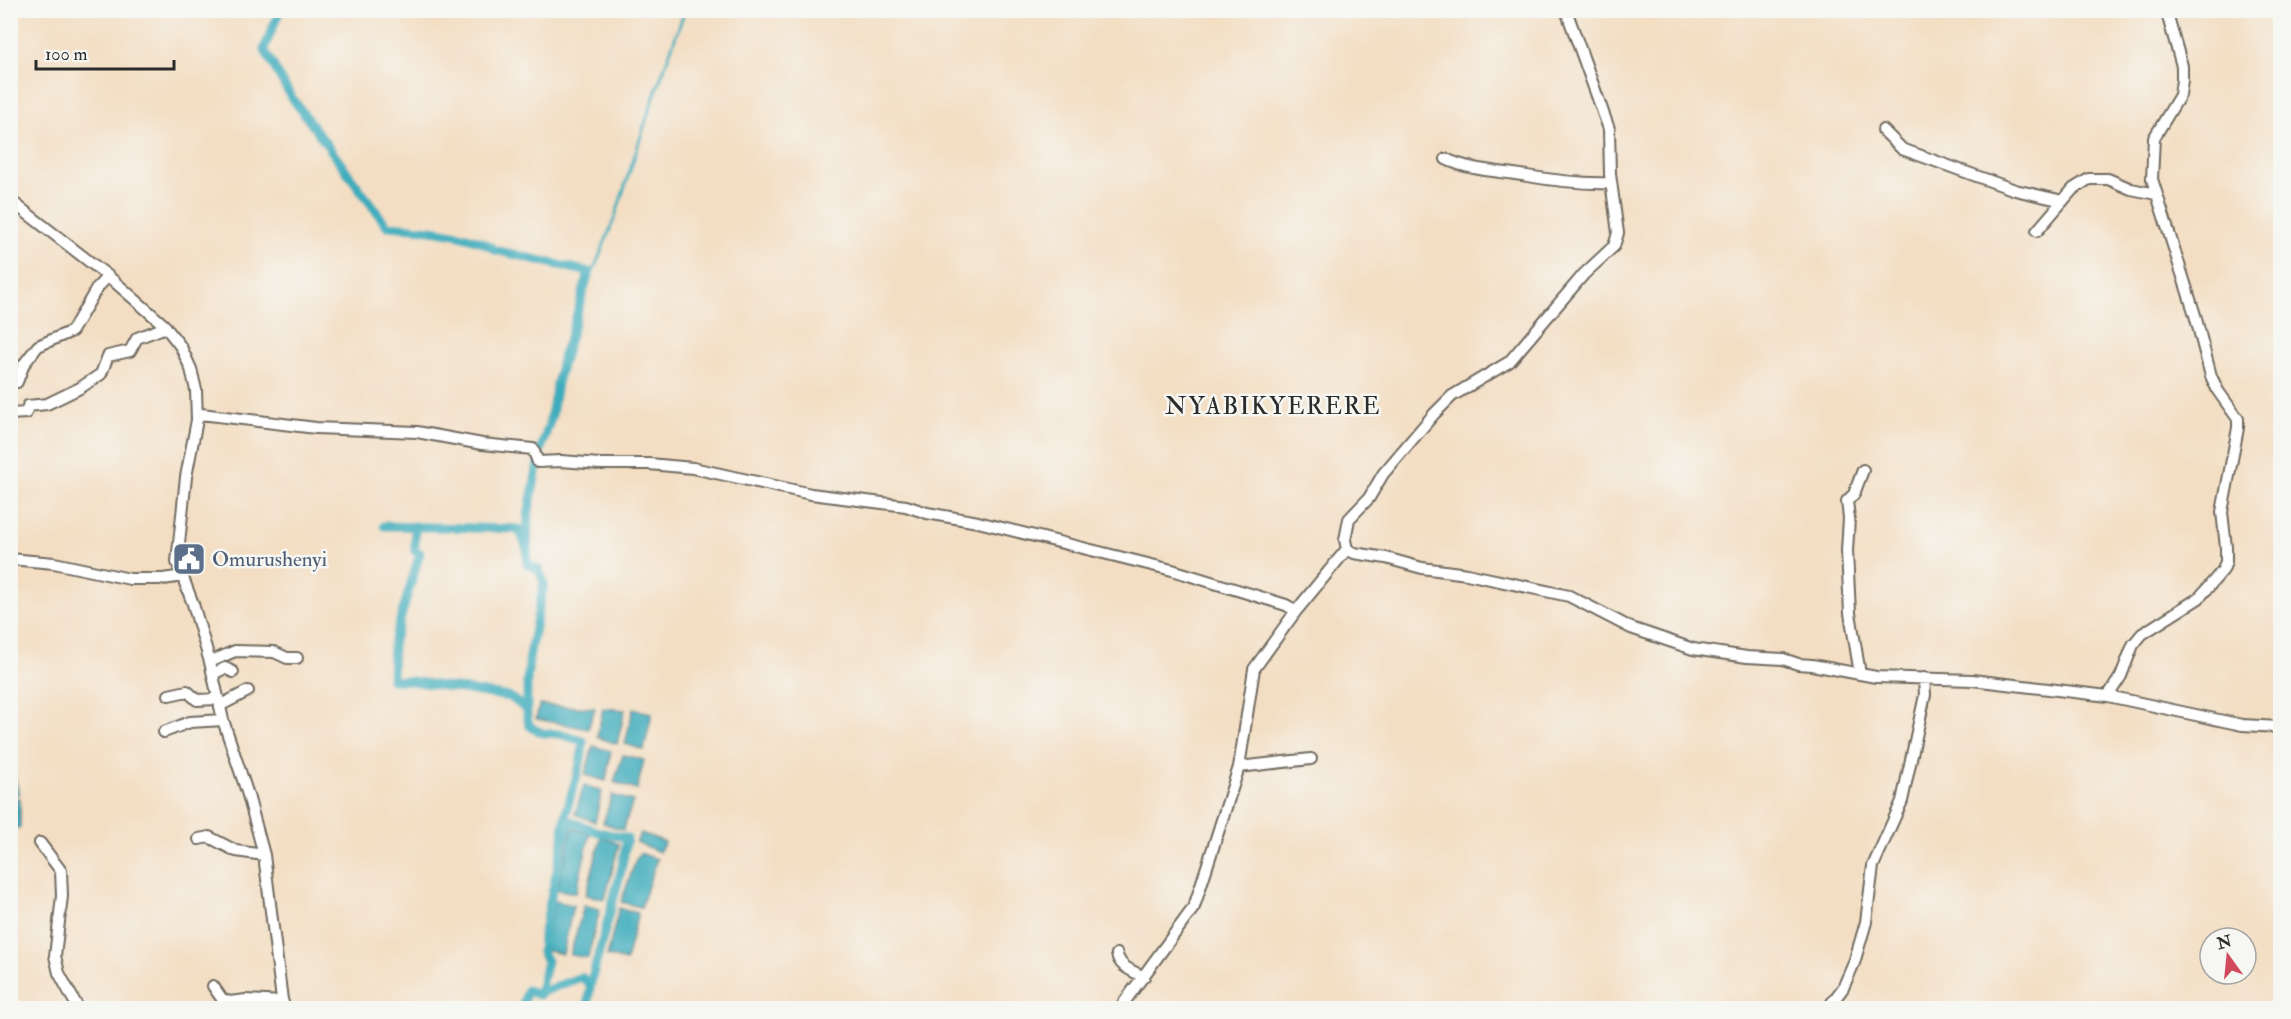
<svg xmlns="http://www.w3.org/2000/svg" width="2291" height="1019" font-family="'IM FELL Double Pica',serif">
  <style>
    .water { fill: #3eacbc; stroke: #346c74; stroke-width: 1.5 }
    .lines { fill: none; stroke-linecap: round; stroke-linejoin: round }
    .stream { stroke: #3eacbc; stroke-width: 3 }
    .canal { stroke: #3eacbc; stroke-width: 9 }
    .minor-casing { stroke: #716a60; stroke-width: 14 }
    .minor { stroke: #fff; stroke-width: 10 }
    .labels { text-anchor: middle; stroke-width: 5; stroke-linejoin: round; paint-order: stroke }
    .service-label { font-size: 21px; fill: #4e5e75; stroke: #f6f6f2; text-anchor: start }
    .quarter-label { font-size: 24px; letter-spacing: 1.5px; fill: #2b2b2b; stroke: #f6f6f2 }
  </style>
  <rect width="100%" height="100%" fill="#f6f6f2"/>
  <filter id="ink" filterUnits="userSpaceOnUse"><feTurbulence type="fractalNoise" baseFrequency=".0167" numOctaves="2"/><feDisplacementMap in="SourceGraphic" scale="12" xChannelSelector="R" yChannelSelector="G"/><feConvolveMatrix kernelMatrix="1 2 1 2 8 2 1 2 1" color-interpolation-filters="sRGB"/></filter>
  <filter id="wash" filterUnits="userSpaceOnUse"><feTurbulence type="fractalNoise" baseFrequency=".008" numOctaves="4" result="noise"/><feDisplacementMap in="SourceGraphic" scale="24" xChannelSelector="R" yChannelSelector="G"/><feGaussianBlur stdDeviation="1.35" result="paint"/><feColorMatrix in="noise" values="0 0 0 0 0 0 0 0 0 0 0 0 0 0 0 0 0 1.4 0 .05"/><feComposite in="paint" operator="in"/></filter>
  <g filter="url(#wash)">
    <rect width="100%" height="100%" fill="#f3dec3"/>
    <path class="water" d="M 539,705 L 595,708 L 588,729 L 536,719 Z
      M 603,708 L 625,710 L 617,744 L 597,737 Z
      M 633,709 L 652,713 L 644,750 L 625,744 Z
      M 593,746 L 611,751 L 606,781 L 585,775 Z
      M 623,755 L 644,760 L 637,790 L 614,782 Z
      M 11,761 L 19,794 L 11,796 L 10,796 Z
      M 584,785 L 602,791 L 595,822 L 575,814 Z
      M 612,795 L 633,801 L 623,830 L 603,823 Z
      M 20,798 L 20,828 L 11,828 L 11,799 Z
      M 572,828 L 590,834 L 576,893 L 557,890 Z
      M 641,833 L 665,842 L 659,852 L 636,842 Z
      M 601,837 L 619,844 L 605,899 L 586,895 Z
      M 640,853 L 657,859 L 641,907 L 621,902 L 636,859 Z
      M 555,901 L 573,905 L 563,954 L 544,950 Z
      M 584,905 L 600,909 L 588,958 L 570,955 Z
      M 619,908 L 638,913 L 626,961 L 607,956 Z"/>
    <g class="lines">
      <path class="stream" d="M 544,434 L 560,354 L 615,217 L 650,108 L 685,10"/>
      <path class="canal" d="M 280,10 L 264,49 L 290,95 L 387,226 C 416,228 473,232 495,250 L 589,272 L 557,383 L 552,415 L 540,452 L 528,516 L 527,564 L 539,570 L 544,583 L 530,652 L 527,681 L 527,717 L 529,725 L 534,729 L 543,733 L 559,734 L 583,741 C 582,776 562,806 563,841 L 570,821 L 598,832 L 627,838 L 621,871 L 591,982 L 587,1008
        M 384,526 L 519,529 L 527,549
        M 415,526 L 415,551 L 420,553 L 393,644 L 392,680 L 412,681 L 510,697 L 527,710
        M 539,995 L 547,961 L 542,952 L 543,936 L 563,841
        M 522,1008 L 527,990 L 539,995 L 542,992 L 581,977 L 591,984"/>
    </g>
  </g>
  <g filter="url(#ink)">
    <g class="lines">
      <g class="minor-casing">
        <path id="minor" d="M 1566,10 L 1609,129 L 1610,174 L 1618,233 L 1614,246 L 1584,274 L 1509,362 L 1452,396 L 1434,414 L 1383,474 L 1369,498 L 1349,519 L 1345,540 L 1347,549 L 1354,553 L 1386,558 L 1422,568 L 1467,574 L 1569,596 L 1631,628 L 1693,649 L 1747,657 L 1783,659 L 1798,664 L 1812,665 L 1876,677 L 1972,680 L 2108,696 L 2242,725 L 2280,727
          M 1883,130 L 1902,149 L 2015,190 L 2063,201
          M 1446,159 C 1470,171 1501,171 1527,176 C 1556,181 1582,184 1611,183
          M 10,200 L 108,276 L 164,325 L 181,347 L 191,369 L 196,390 L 197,420 L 186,477 L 177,562 L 193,604 L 210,662 L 223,720 L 248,795 L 264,855 L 283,1008
          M 2037,231 L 2073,189 L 2089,179 L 2108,179 L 2131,189 L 2156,194
          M 10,382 L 17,382 L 24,364 L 38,346 L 72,331 L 97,288 L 108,276
          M 10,414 L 26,413 L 28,406 L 47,404 L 80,388 L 101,374 L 108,356 L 130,351 L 137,338 L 166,327
          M 197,420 L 201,414 L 316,428 L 417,432 L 482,444 L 533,449 L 538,462 L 561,461 L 600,464 L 649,464 L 693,468 L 811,494 L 906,506 L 927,513 L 978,522 L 1172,570 L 1286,605 L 1296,611
          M 10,559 L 54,563 L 130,579 L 163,579 L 183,576
          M 210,662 L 235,651 L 274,652 L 287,658 L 297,658
          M 213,674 L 225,668 L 233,672
          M 1860,674 L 1850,613 L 1847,551 L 1849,518 L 1847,501 L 1854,494 L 1863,470
          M 169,695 L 187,691 L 197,700 L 216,699 L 221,705 L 248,691
          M 2108,696 L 2121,676 L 2133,645 L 2142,634 L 2199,598 L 2223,570 L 2226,562 L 2226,547 L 2222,512 L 2238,428 L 2238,419 L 2218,391 L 2211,376 L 2195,315 L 2152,179 L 2154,138 L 2180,95 L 2182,80 L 2182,66 L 2166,10
          M 164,732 L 190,722 L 223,720
          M 1239,767 L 1311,759
          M 199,839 L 209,837 L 236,851 L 264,855
          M 40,843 L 61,871 L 62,896 L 55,956 L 59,973 L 78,1008
          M 1117,954 C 1119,967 1133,971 1144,977
          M 213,986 L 222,999 L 230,1002 L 246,1000 L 283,1002
          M 1120,1008 L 1194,907 L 1239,767 L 1254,669 L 1296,611 L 1347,549
          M 1828,1008 L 1843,988 L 1854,963 L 1866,922 L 1873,866 L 1902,801 L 1925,695 L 1924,678"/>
      </g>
      <use href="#minor" class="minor"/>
    </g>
  </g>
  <defs>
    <g id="civic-square" transform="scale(1.725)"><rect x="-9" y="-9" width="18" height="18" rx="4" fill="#5c6f8a" stroke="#f6f6f2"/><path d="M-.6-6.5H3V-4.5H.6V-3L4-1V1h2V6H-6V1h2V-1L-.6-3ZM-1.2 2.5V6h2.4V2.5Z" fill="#fff"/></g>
  </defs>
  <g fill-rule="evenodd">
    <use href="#civic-square" x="189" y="559"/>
  </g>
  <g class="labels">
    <g class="service-label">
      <text x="212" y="566">Omurushenyi</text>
    </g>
    <g class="quarter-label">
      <text x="1273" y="414">NYABIKYERERE</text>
    </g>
  </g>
  <rect width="2291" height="1019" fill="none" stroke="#f6f6f2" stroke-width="36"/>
  <g transform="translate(2228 956) rotate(345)"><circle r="28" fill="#f6f6f2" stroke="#a5a5a2" stroke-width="1.5"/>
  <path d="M0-4.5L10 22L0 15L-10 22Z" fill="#d1495b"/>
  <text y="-9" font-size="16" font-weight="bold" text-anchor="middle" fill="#2b2b2b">N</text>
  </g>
  <path d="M36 60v9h138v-9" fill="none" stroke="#2b2b2b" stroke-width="3"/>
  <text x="45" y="60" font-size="18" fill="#2b2b2b" stroke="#f6f6f2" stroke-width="4.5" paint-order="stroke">100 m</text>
</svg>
